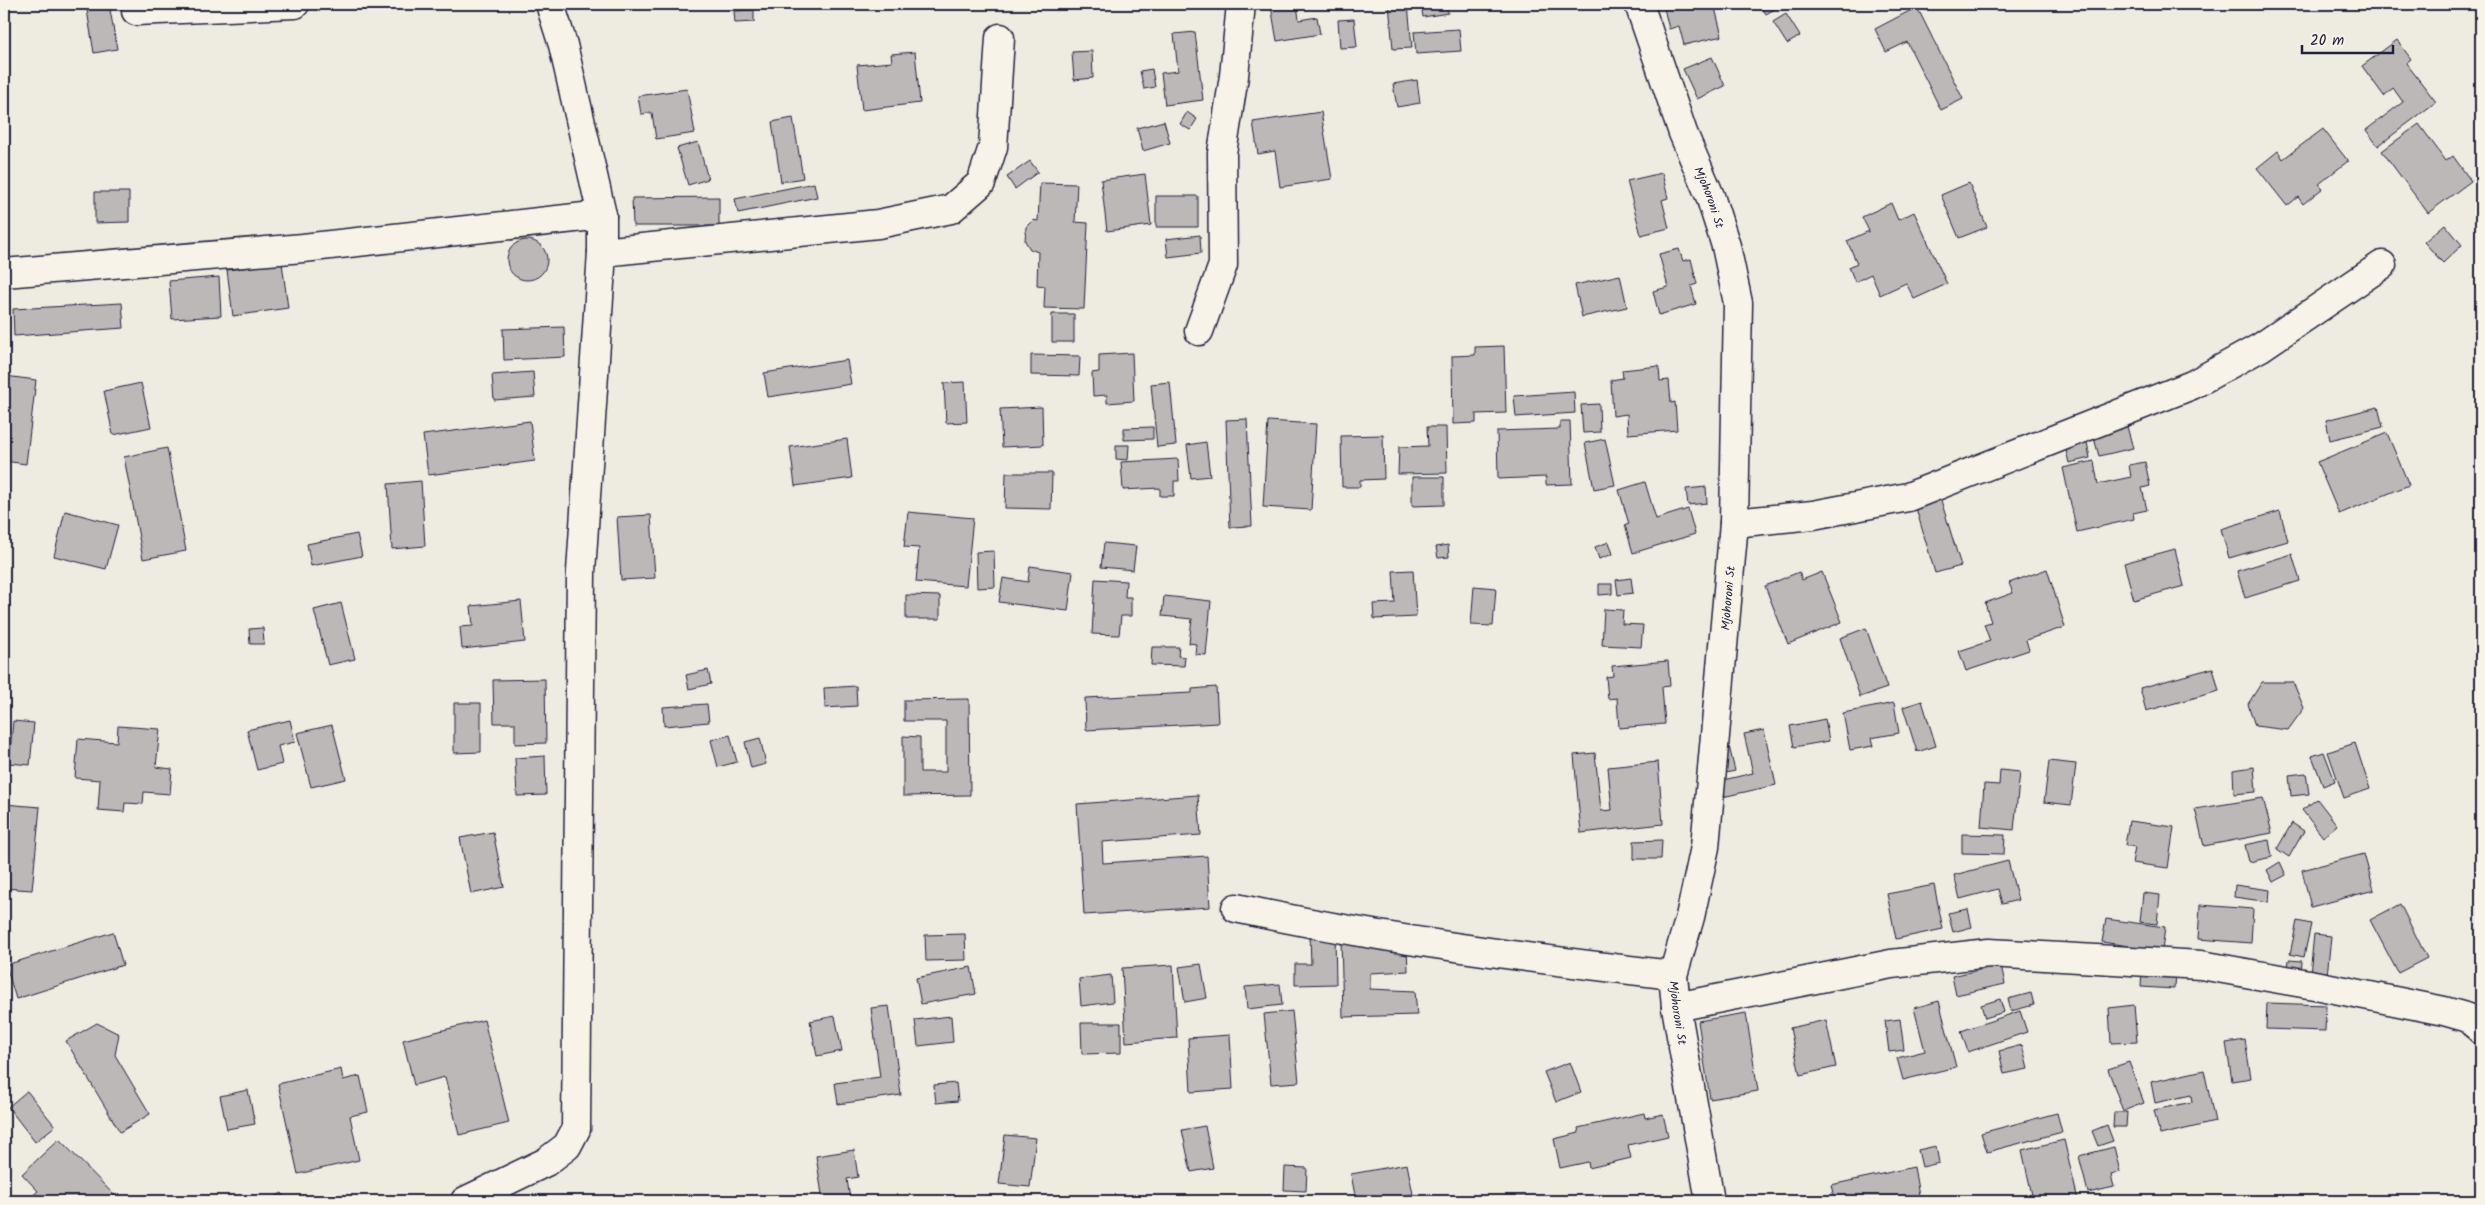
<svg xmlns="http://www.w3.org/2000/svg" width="2485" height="1205" font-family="Kalam,sans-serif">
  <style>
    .building { fill: #bbb8b7; stroke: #22223b }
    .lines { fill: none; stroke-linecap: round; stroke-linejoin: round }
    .minor-casing { stroke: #22223b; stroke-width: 31 }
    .minor { stroke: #f7f3e8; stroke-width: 28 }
    .labels { text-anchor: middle; stroke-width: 4; stroke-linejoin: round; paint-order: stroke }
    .street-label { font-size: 12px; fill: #22223b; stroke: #f7f3e8 }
  </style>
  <rect width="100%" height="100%" fill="#eeebe1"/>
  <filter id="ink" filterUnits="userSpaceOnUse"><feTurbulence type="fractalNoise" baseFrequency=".02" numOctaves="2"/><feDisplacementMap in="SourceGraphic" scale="10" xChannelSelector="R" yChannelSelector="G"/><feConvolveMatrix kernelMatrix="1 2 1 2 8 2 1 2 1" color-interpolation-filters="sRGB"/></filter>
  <g filter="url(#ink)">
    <path class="building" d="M 86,4 L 109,4 L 117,49 L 94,53 Z
      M 1281,4 L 1297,4 L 1299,20 L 1317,17 L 1320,34 L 1277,41 L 1271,6 Z
      M 1389,4 L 1408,4 L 1412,48 L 1393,49 Z
      M 1421,4 L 1446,4 L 1448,13 L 1423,17 Z
      M 1663,4 L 1714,4 L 1722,36 L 1684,45 L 1679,26 L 1669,29 Z
      M 1760,4 L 1782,4 L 1782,5 L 1766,14 Z
      M 1917,7 L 1963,99 L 1941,110 L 1907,42 L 1886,52 L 1875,29 Z
      M 754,10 L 754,22 L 735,23 L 734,11 Z
      M 1786,14 L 1800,36 L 1787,44 L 1773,22 Z
      M 1354,19 L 1357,47 L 1340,48 L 1338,20 Z
      M 1459,29 L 1461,51 L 1416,54 L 1414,32 Z
      M 1195,32 L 1203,100 L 1165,105 L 1161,73 L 1178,71 L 1174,34 Z
      M 2397,40 L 2411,59 L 2406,63 L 2436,102 L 2378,146 L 2366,130 L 2403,102 L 2393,88 L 2384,96 L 2362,66 Z
      M 1092,51 L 1093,78 L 1074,80 L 1072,52 Z
      M 915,52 L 920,103 L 862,110 L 857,65 L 892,62 L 891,54 Z
      M 1712,57 L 1725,86 L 1697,99 L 1683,69 Z
      M 1152,69 L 1155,87 L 1144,89 L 1140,71 Z
      M 1417,80 L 1420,103 L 1397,107 L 1393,84 Z
      M 687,89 L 695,133 L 656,139 L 652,113 L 641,114 L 638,96 Z
      M 1187,112 L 1197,119 L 1190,130 L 1180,124 Z
      M 1321,112 L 1332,179 L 1280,187 L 1275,151 L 1258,154 L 1253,122 Z
      M 793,118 L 803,178 L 781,182 L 772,122 Z
      M 1164,121 L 1170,143 L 1143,151 L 1137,128 Z
      M 2419,124 L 2446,161 L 2453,156 L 2471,181 L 2428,213 L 2382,151 Z
      M 2323,129 L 2348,161 L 2319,184 L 2323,188 L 2303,204 L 2298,197 L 2287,206 L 2257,168 L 2278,151 L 2283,159 Z
      M 698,142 L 708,179 L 688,185 L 677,148 Z
      M 1030,161 L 1038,172 L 1015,189 L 1007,177 Z
      M 1662,173 L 1668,198 L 1662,200 L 1669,228 L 1641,235 L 1627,181 Z
      M 1145,174 L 1151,225 L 1107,231 L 1101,180 Z
      M 814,183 L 817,197 L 738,213 L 735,199 Z
      M 1040,183 L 1077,184 L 1075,222 L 1088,223 L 1084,309 L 1044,308 L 1045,286 L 1037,285 L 1038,252 L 1030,249 L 1025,241 L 1026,227 L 1033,220 L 1038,221 Z
      M 1969,183 L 1987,227 L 1959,238 L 1941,195 Z
      M 95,192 L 129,192 L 129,222 L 95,223 Z
      M 1156,196 L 1198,196 L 1198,227 L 1156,227 Z
      M 719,197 L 719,226 L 633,226 L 632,198 Z
      M 1891,203 L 1898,220 L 1914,212 L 1947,284 L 1914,299 L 1906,283 L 1880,295 L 1871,274 L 1855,282 L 1849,267 L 1857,263 L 1847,241 L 1869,231 L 1862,217 Z
      M 2445,224 L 2462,245 L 2443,263 L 2424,242 Z
      M 1200,235 L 1201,253 L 1168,257 L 1166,239 Z
      M507 260a20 20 0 1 1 40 0a20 20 0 1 1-40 0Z
      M 1679,249 L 1683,261 L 1691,259 L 1697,284 L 1691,286 L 1696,304 L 1659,315 L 1653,291 L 1668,287 L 1659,254 Z
      M 282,263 L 288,308 L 233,316 L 227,270 Z
      M 1620,275 L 1627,307 L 1582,317 L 1575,285 Z
      M 219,277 L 221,316 L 172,319 L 169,281 Z
      M 122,303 L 124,328 L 14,336 L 13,309 Z
      M 1052,314 L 1074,314 L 1074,342 L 1052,342 Z
      M 564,327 L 565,357 L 504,360 L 503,329 Z
      M 1504,346 L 1506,413 L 1476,414 L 1476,423 L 1453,424 L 1452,356 L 1475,355 L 1475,347 Z
      M 1132,353 L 1134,401 L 1107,403 L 1107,395 L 1093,396 L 1092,373 L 1099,372 L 1099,355 Z
      M 1031,355 L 1080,356 L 1079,376 L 1031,375 Z
      M 847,360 L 851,384 L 768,397 L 764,373 Z
      M 1659,366 L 1660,381 L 1669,380 L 1671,403 L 1675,402 L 1677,430 L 1628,434 L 1627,414 L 1613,416 L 1611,380 L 1623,378 L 1622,370 Z
      M 533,372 L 535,397 L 494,400 L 492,375 Z
      M 5,376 L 36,380 L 26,464 L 4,461 Z
      M 965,382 L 967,422 L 946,423 L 944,383 Z
      M 1170,382 L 1176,445 L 1157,447 L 1151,384 Z
      M 141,383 L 151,427 L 113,435 L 104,391 Z
      M 1574,392 L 1575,413 L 1516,417 L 1514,396 Z
      M 1599,404 L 1600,432 L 1583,433 L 1581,405 Z
      M 1042,407 L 1043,445 L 1002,447 L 1000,409 Z
      M 2378,407 L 2383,427 L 2330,440 L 2326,420 Z
      M 1247,419 L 1252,526 L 1230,527 L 1226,420 Z
      M 530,421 L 535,461 L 428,475 L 423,435 Z
      M 1268,421 L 1316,424 L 1311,510 L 1263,507 Z
      M 1560,421 L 1570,421 L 1572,484 L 1546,485 L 1546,477 L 1498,479 L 1497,431 L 1560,429 Z
      M 2126,423 L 2133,448 L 2099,456 L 2092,431 Z
      M 1153,427 L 1153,439 L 1124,440 L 1124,428 Z
      M 1427,427 L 1446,427 L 1447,473 L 1398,474 L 1399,447 L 1428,446 Z
      M 2387,433 L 2409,485 L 2339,514 L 2317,462 Z
      M 1383,435 L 1384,479 L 1360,480 L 1360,487 L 1342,487 L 1341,436 Z
      M 2086,437 L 2090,458 L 2069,463 L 2064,442 Z
      M 847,439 L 852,478 L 795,486 L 790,447 Z
      M 1605,439 L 1615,485 L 1594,489 L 1585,443 Z
      M 1206,442 L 1210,476 L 1191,478 L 1187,445 Z
      M 1116,445 L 1129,445 L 1128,460 L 1116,459 Z
      M 167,448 L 186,551 L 143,559 L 124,457 Z
      M 1178,459 L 1179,481 L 1174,481 L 1174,496 L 1160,496 L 1160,488 L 1123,490 L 1121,462 Z
      M 2094,461 L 2098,484 L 2131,477 L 2129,465 L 2145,462 L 2150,486 L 2142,488 L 2147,510 L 2133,513 L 2134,519 L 2077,532 L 2063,468 Z
      M 1006,473 L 1052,473 L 1051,509 L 1005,508 Z
      M 1412,477 L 1444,477 L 1444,505 L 1412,506 Z
      M 421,481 L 425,546 L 392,549 L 388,484 Z
      M 1645,482 L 1656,519 L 1688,509 L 1695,534 L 1633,553 L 1625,525 L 1629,524 L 1619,490 Z
      M 1706,487 L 1707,503 L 1688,505 L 1686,489 Z
      M 1940,497 L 1961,566 L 1935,573 L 1915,505 Z
      M 65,511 L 118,525 L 106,569 L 54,556 Z
      M 2280,511 L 2288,541 L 2229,558 L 2221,529 Z
      M 908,512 L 973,518 L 966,586 L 916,582 L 919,548 L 904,547 Z
      M 651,515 L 655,578 L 621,580 L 617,517 Z
      M 357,534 L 362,556 L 311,566 L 307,544 Z
      M 1609,542 L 1613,554 L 1599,559 L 1595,547 Z
      M 1104,543 L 1136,546 L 1133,570 L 1101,567 Z
      M 1448,545 L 1449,557 L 1438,558 L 1436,547 Z
      M 2175,549 L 2184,586 L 2134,600 L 2124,563 Z
      M 994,551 L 995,587 L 977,588 L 976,552 Z
      M 2292,554 L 2300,581 L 2245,598 L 2237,571 Z
      M 1030,566 L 1073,572 L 1068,611 L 999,602 L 1003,578 L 1028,582 Z
      M 2047,569 L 2065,627 L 2026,640 L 2029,650 L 1966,671 L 1959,651 L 1990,641 L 1984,624 L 1991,622 L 1985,603 L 2013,593 L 2009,583 Z
      M 1413,570 L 1416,617 L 1374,619 L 1373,604 L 1395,603 L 1393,571 Z
      M 1799,572 L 1802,580 L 1822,572 L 1842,622 L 1788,644 L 1765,586 Z
      M 1631,578 L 1633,593 L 1618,595 L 1616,580 Z
      M 1095,579 L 1126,581 L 1125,597 L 1131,597 L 1131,616 L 1121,616 L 1119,635 L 1092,634 Z
      M 1599,584 L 1612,584 L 1612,594 L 1599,595 Z
      M 1474,586 L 1496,588 L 1493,626 L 1471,625 Z
      M 906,595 L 940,596 L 940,619 L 906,619 Z
      M 1164,596 L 1211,601 L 1206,655 L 1195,654 L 1196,644 L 1189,643 L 1192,619 L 1162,616 Z
      M 521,601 L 525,642 L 462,649 L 460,627 L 473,626 L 471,606 Z
      M 341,603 L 355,659 L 328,665 L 314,610 Z
      M 1604,609 L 1623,610 L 1622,624 L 1643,625 L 1641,647 L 1602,645 Z
      M 263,628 L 264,644 L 250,644 L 249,629 Z
      M 1866,628 L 1887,688 L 1860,697 L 1840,638 Z
      M 1152,647 L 1179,647 L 1178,656 L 1185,657 L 1184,666 L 1151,665 Z
      M 1668,661 L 1670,686 L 1662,687 L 1665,724 L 1619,728 L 1617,698 L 1608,699 L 1606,677 L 1613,676 L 1612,666 Z
      M 2213,668 L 2219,691 L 2146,711 L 2140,688 Z
      M 708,670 L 711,684 L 689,689 L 686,675 Z
      M 545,679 L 546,743 L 515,744 L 515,723 L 494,723 L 493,680 Z
      M 2262,682 L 2293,682 L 2304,708 L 2288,730 L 2255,726 L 2248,704 Z
      M 856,686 L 857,706 L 825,708 L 824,688 Z
      M 1216,687 L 1218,723 L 1086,730 L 1085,698 L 1192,693 L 1192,689 Z
      M 969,699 L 970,795 L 903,796 L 903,736 L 920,737 L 920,772 L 946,772 L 946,721 L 904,721 L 904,700 Z
      M 1922,701 L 1936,746 L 1917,752 L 1903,707 Z
      M 454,703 L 481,703 L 481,752 L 454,753 Z
      M 1894,703 L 1899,733 L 1871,738 L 1873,746 L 1850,750 L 1843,713 Z
      M 707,704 L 709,722 L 664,726 L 663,707 Z
      M 1825,719 L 1829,741 L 1794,747 L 1790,726 Z
      M 290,720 L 295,742 L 278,746 L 282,764 L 257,770 L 247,730 Z
      M 13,721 L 34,723 L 30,765 L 9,763 Z
      M 332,725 L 346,779 L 311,787 L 297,733 Z
      M 118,726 L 160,729 L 156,767 L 172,769 L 170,794 L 144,792 L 143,804 L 125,803 L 124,812 L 98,810 L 100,780 L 75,778 L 78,739 L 117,742 Z
      M 1764,730 L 1776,785 L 1718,798 L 1715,782 L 1753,773 L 1744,734 Z
      M 730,735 L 737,762 L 718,767 L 711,740 Z
      M 760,738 L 766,764 L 751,768 L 745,742 Z
      M 1728,742 L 1735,771 L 1717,775 L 1710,747 Z
      M 2355,743 L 2370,789 L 2344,798 L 2328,752 Z
      M 2324,752 L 2335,781 L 2323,786 L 2312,756 Z
      M 1595,753 L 1601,811 L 1612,810 L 1608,767 L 1658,762 L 1663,824 L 1581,833 L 1574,755 Z
      M 545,756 L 546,795 L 517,796 L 515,758 Z
      M 2049,761 L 2076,764 L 2071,805 L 2044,802 Z
      M 2254,767 L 2256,792 L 2234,794 L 2233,770 Z
      M 2000,770 L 2020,772 L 2014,830 L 1981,827 L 1984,784 L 1999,785 Z
      M 2306,773 L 2309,794 L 2291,796 L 2289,775 Z
      M 1198,795 L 1201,835 L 1102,842 L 1103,863 L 1207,856 L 1210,907 L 1084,915 L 1077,804 Z
      M 2263,798 L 2272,833 L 2204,846 L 2195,809 Z
      M 2317,799 L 2337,825 L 2323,837 L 2302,810 Z
      M 4,804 L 40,807 L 32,890 L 4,888 Z
      M 2129,821 L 2174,827 L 2168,868 L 2132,863 L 2135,847 L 2125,845 Z
      M 2292,823 L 2304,831 L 2289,857 L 2277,849 Z
      M 493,832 L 504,887 L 471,894 L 460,838 Z
      M 1962,834 L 2005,835 L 2004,854 L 1962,853 Z
      M 1662,840 L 1661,859 L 1634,859 L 1634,841 Z
      M 2269,840 L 2272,857 L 2249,862 L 2245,845 Z
      M 2364,854 L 2374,890 L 2311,907 L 2302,870 Z
      M 2008,861 L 2018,900 L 2002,904 L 1998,889 L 1960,899 L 1954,875 Z
      M 2280,862 L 2286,875 L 2273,882 L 2267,870 Z
      M 1934,885 L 1943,929 L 1896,939 L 1887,894 Z
      M 2235,885 L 2270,890 L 2269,902 L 2234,897 Z
      M 2143,893 L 2160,895 L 2157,924 L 2140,922 Z
      M 2400,904 L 2427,958 L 2398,973 L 2370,920 Z
      M 2200,905 L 2253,909 L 2251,943 L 2198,939 Z
      M 1968,909 L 1972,927 L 1953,932 L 1948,913 Z
      M 2106,919 L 2165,927 L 2162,951 L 2102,942 Z
      M 2297,921 L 2311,924 L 2304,957 L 2290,954 Z
      M 113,932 L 123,965 L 16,999 L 6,965 Z
      M 965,934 L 966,960 L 926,961 L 925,935 Z
      M 2314,934 L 2331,936 L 2327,976 L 2310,974 Z
      M 1335,935 L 1336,984 L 1295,985 L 1295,964 L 1311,964 L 1310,936 Z
      M 1341,938 L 1407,946 L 1408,971 L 1370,973 L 1370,989 L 1415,991 L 1417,1015 L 1343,1017 Z
      M 2289,960 L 2302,961 L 2301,977 L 2287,976 Z
      M 1201,964 L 1207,998 L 1185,1002 L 1179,967 Z
      M 1173,965 L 1177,1038 L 1126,1042 L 1122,968 Z
      M 2001,965 L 2005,984 L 1956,995 L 1952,976 Z
      M 971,967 L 976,994 L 921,1004 L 916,978 Z
      M 2142,967 L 2175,970 L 2174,989 L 2141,987 Z
      M 1111,975 L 1113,1002 L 1081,1006 L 1079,979 Z
      M 1280,984 L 1282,1005 L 1247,1009 L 1245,987 Z
      M 2031,993 L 2034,1005 L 2011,1011 L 2008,999 Z
      M 2000,999 L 2004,1012 L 1985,1018 L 1981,1005 Z
      M 1939,1001 L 1956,1067 L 1903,1080 L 1897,1058 L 1925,1051 L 1914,1008 Z
      M 2267,1003 L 2326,1005 L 2325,1031 L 2266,1029 Z
      M 2134,1005 L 2137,1042 L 2111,1043 L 2109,1008 Z
      M 889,1006 L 901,1095 L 838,1104 L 835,1083 L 880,1077 L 871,1008 Z
      M 1292,1011 L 1299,1082 L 1271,1084 L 1264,1014 Z
      M 2020,1011 L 2027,1032 L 1968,1052 L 1961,1031 Z
      M 1746,1013 L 1758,1091 L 1710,1099 L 1698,1021 Z
      M 835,1016 L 842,1051 L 817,1056 L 810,1021 Z
      M 951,1016 L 953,1042 L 918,1046 L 915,1020 Z
      M 1900,1019 L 1904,1050 L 1889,1052 L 1885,1021 Z
      M 484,1020 L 509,1123 L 459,1135 L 445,1077 L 414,1085 L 403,1040 Z
      M 1826,1020 L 1836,1067 L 1800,1075 L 1790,1028 Z
      M 97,1023 L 119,1034 L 115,1055 L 150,1114 L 120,1132 L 66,1041 Z
      M 1081,1023 L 1121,1023 L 1121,1053 L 1082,1054 Z
      M 1230,1035 L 1233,1089 L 1191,1092 L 1188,1038 Z
      M 2245,1040 L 2251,1078 L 2232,1081 L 2226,1043 Z
      M 2022,1045 L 2028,1069 L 2004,1074 L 1999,1051 Z
      M 1570,1062 L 1581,1092 L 1556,1102 L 1544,1072 Z
      M 2129,1062 L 2144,1103 L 2123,1111 L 2108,1069 Z
      M 341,1069 L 343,1080 L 360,1076 L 368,1112 L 350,1116 L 359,1160 L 298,1174 L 278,1084 Z
      M 2204,1070 L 2215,1122 L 2160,1135 L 2154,1110 L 2192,1102 L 2191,1095 L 2155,1103 L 2151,1082 Z
      M 956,1083 L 958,1101 L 936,1103 L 934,1085 Z
      M 248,1090 L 255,1124 L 227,1129 L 220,1096 Z
      M 27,1091 L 55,1126 L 35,1142 L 8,1107 Z
      M 2114,1112 L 2127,1112 L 2126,1127 L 2113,1127 Z
      M 1644,1113 L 1645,1118 L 1663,1114 L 1668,1136 L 1628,1145 L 1631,1158 L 1589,1168 L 1588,1162 L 1560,1168 L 1554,1139 L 1579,1133 L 1578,1128 Z
      M 2057,1113 L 2062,1132 L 1987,1152 L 1981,1133 Z
      M 2107,1125 L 2113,1141 L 2098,1146 L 2092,1131 Z
      M 1205,1126 L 1213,1168 L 1191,1172 L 1182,1130 Z
      M 1005,1135 L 1036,1138 L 1030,1187 L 999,1184 Z
      M 59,1139 L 119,1200 L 118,1201 L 32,1201 L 29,1199 L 38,1191 L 22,1174 Z
      M 2064,1140 L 2078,1200 L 2026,1201 L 2025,1196 L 2032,1195 L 2022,1150 Z
      M 1936,1146 L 1939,1163 L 1922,1167 L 1918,1150 Z
      M 2114,1147 L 2120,1172 L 2111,1175 L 2114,1187 L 2088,1193 L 2079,1156 Z
      M 854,1150 L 858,1177 L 847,1179 L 850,1199 L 823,1201 L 816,1156 Z
      M 1407,1164 L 1413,1194 L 1371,1201 L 1356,1201 L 1351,1174 Z
      M 1285,1167 L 1307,1168 L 1306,1191 L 1284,1190 Z
      M 1914,1167 L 1920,1201 L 1835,1201 L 1831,1185 Z
      M 282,1193 L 286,1201 L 267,1201 Z
      M 939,1196 L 973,1201 L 938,1201 Z
      M 1280,1196 L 1302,1196 L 1302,1201 L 1280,1201 Z
      M 1505,1197 L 1544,1197 L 1544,1201 L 1505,1201 Z"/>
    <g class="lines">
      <g class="minor-casing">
        <g id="minor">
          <path id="s1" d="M 1639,4 L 1683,133 L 1710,196 L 1726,246 L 1738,303 L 1734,523 L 1705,847 L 1690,917 L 1673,975 L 1676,1007 L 1710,1201"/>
          <path d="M 136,11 L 295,4"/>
          <path d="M 602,252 L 878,224 L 951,209 L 981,183 L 993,147 L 1000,38"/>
          <path d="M 4,273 L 303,248 L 602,215"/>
          <path d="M 1199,331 L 1223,265 L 1222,153 L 1234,76 L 1241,4"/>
          <path d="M 1734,523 L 1813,515 L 1908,497 L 2192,385 L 2261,347 L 2382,265"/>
          <path d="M 1236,908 C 1380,939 1526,958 1673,975"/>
          <path d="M 1676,1007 L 1891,964 L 1989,953 L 2201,965 L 2320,986 L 2444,1011 L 2469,1018 L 2481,1030"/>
          <path d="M 465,1201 L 546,1162 L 567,1146 L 576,1129 L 581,572 L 602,252 L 602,215 L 563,45 L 550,4"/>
        </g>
      </g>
      <use href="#minor" class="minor"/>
    </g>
  </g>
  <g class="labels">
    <g class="street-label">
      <text dy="4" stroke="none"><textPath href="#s1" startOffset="206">Mjohoroni St</textPath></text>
      <text transform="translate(1728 598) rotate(-85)" y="4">Mjohoroni St</text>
      <text dy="4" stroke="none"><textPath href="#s1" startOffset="1031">Mjohoroni St</textPath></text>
    </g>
  </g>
  <rect width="2485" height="1205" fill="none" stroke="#f7f3e8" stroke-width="20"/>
  <rect x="10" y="10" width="2465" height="1185" fill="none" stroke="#22223b" stroke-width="2" filter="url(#ink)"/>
  <path d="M2302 45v8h91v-8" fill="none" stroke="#22223b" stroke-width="2.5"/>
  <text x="2310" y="45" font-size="15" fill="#22223b" stroke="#f7f3e8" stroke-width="4" paint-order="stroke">20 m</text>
</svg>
